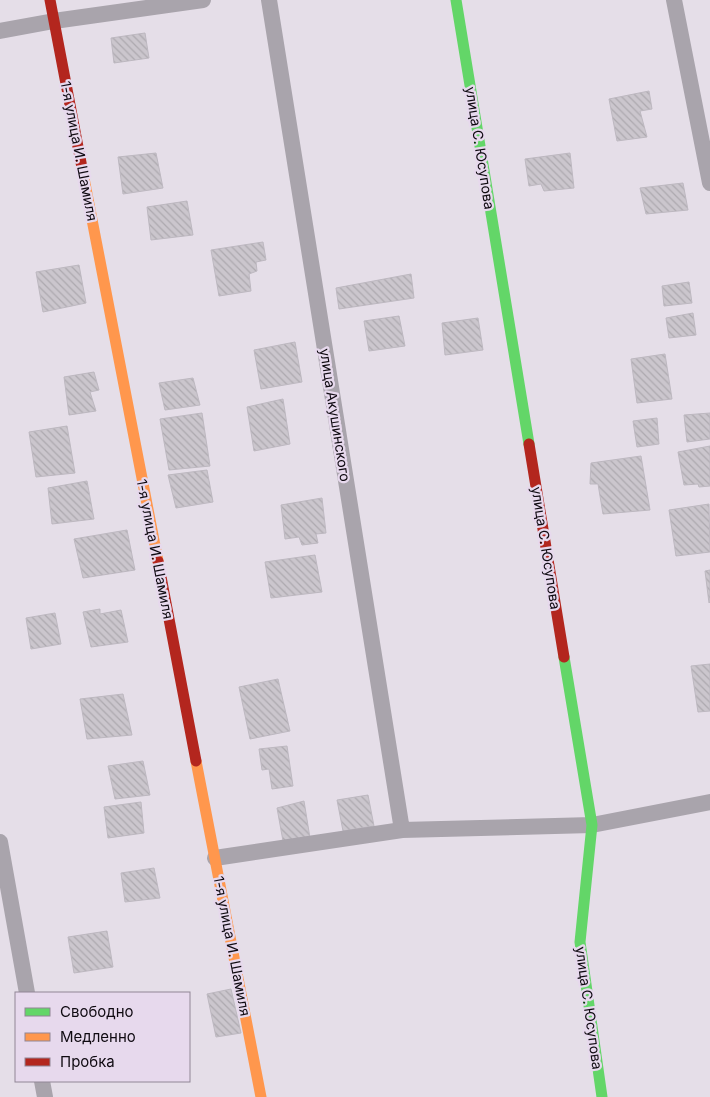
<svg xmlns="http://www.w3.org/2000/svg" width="710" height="1097" font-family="Inter,sans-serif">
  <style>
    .building { fill: url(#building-back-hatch); stroke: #bdb8c0 }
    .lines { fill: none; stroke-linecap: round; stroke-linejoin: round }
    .street { stroke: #a9a4ac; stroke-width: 16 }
    .fast { stroke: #63d668; stroke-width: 11 }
    .slow { stroke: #ff974d; stroke-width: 11 }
    .jam { stroke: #b3261e; stroke-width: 11 }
    .labels { text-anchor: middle; stroke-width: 4.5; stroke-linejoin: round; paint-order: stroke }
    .street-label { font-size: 14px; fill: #0f0a11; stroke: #e7d9ed }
  </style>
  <defs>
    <pattern id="building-back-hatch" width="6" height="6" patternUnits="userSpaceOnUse" patternTransform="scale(1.25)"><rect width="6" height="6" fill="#cbc6cd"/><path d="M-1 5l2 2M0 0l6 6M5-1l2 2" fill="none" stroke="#ada9af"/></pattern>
  </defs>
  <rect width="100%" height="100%" fill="#e5dee8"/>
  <path class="building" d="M 145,33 L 149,58 L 114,63 L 111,38 Z
    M 649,91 L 652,109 L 640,111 L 647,137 L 617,141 L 609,99 Z
    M 156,153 L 163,188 L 123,194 L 118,157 Z
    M 570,153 L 574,188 L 544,191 L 541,184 L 529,186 L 525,159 Z
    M 683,183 L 688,210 L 646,214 L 640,188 Z
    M 187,201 L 193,235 L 151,240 L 147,207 Z
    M 263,242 L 266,260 L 256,262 L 257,271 L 249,274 L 251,291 L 219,296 L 211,250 Z
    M 79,265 L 86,303 L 43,312 L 36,272 Z
    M 411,274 L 414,298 L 339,309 L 336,288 Z
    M 689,282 L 692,303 L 664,306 L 662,286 Z
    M 693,313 L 696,335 L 669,338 L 666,318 Z
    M 399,316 L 405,346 L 369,351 L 364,321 Z
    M 478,318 L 483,350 L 445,355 L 442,323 Z
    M 295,342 L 302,382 L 261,389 L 254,350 Z
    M 665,354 L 672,399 L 637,403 L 631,359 Z
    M 94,372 L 99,390 L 90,392 L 96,411 L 69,415 L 64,377 Z
    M 193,378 L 200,405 L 165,410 L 159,383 Z
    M 283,399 L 290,444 L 254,451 L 247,407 Z
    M 202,413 L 210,466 L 169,470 L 160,419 Z
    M 710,413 L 710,439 L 687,442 L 684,415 Z
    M 657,418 L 659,444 L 637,447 L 633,421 Z
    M 67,426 L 75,473 L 36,477 L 29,432 Z
    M 710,446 L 710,486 L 699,487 L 698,484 L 684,485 L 678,452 Z
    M 641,456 L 650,510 L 603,514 L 598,484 L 590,484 L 591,463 Z
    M 207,470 L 213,502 L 176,508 L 168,475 Z
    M 87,481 L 94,519 L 52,524 L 48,488 Z
    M 322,498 L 326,533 L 316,534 L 318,543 L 302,545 L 299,537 L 285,539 L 281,505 Z
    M 709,504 L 710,552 L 676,556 L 669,510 Z
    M 127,530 L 135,570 L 83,578 L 74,539 Z
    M 315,555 L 322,592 L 271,598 L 265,562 Z
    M 710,570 L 710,602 L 709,603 L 705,571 Z
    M 100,609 L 100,614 L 121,610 L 128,642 L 91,647 L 83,612 Z
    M 55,613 L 61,644 L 31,649 L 26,618 Z
    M 710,664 L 710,711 L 698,712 L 691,666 Z
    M 278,679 L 290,731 L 250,739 L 239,687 Z
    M 123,694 L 132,735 L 87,739 L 80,699 Z
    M 287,746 L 293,786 L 272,789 L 269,769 L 262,770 L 259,749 Z
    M 143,761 L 150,795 L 115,799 L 108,766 Z
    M 368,795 L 374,826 L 343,831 L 337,800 Z
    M 304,801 L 310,838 L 283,841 L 277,808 Z
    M 141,802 L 144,833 L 108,838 L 104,807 Z
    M 154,868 L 160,898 L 125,902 L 121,873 Z
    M 107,931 L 113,967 L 74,973 L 68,937 Z
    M 231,989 L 241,1033 L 216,1037 L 207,994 Z"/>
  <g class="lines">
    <path class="street" d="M 269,0 L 402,830
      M 674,0 L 710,183
      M 0,31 L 54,21 L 203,0
      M 0,842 L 27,993
      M 215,858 L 402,830 L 592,825 L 710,802
      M 42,1081 L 45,1097"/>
    <path class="fast" d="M 456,0 L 529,444
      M 564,657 L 592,825 L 580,942 L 602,1097"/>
    <path class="slow" d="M 83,173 L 158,561
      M 196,761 L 261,1097"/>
    <path class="jam" d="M 50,0 L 83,173
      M 529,444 L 564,657
      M 158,561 L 196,761"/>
  </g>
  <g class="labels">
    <g class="street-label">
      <text transform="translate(480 148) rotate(81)" y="5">улица С. Юсупова</text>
      <text transform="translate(79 151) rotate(79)" y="5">1-я улица И. Шамиля</text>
      <text transform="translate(335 415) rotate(81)" y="5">улица Акушинского</text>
      <text transform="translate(546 548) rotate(81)" y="5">улица С. Юсупова</text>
      <text transform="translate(155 549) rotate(79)" y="5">1-я улица И. Шамиля</text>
      <text transform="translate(232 946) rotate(79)" y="5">1-я улица И. Шамиля</text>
      <text transform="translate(589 1008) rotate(82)" y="5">улица С. Юсупова</text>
    </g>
  </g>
  <rect x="15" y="992" width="175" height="90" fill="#e7d9ed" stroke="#918695"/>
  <rect x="25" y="1008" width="25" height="8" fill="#63d668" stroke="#918695"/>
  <text x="60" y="1017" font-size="15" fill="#0f0a11">Свободно</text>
  <rect x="25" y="1033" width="25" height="8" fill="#ff974d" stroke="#918695"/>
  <text x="60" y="1042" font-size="15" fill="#0f0a11">Медленно</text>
  <rect x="25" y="1058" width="25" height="8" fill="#b3261e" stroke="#918695"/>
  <text x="60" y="1067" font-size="15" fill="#0f0a11">Пробка</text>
</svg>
